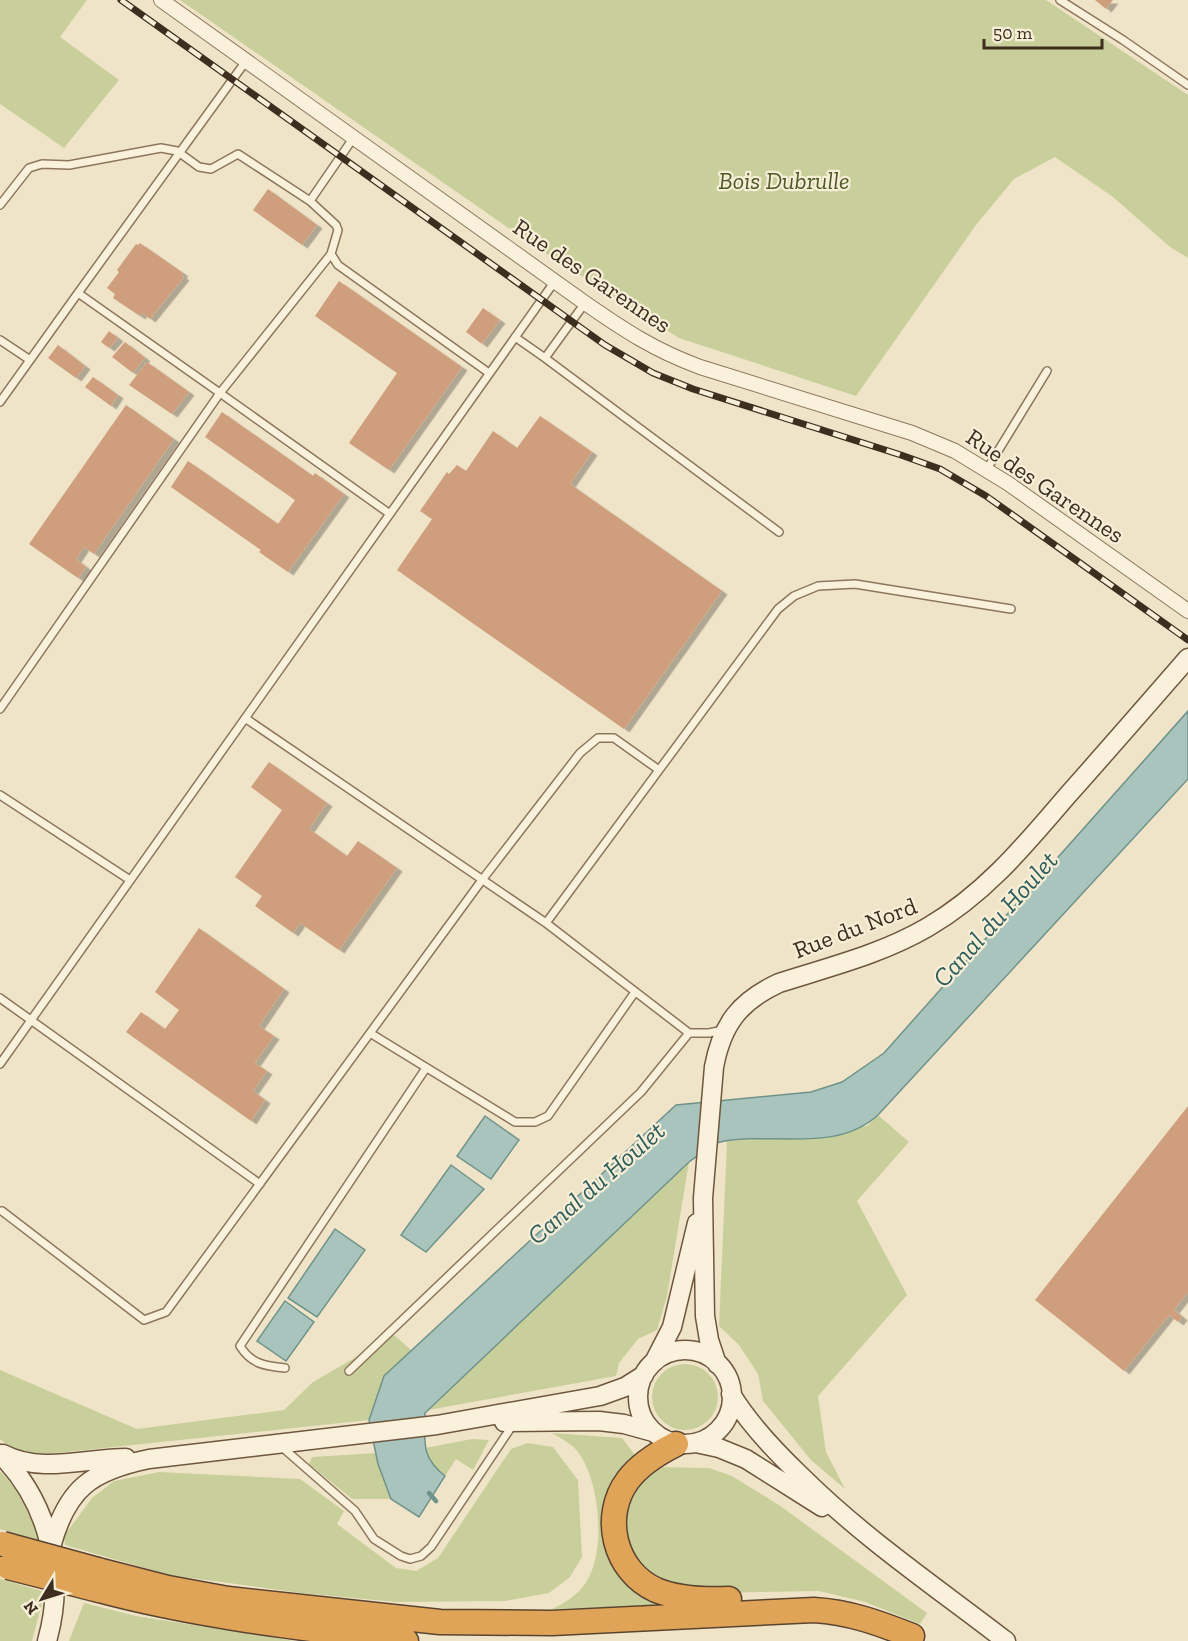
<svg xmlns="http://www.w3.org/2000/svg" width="1188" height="1641" font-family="'Zilla Slab',serif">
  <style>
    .green { fill: #c9cf9b }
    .water { fill: #a9c4bc; stroke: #6f938a; stroke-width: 1.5 }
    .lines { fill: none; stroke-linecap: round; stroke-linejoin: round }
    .stream { stroke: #6f938a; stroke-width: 4.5 }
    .building { fill: #cf9f7d; filter: url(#shadow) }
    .lane-casing { stroke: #8d765c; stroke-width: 10 }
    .street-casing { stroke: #8d765c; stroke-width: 16 }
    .secondary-casing { stroke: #6f573f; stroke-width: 21 }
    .highway-casing { stroke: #5b4430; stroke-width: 27 }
    .lane { stroke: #faf1dc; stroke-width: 7 }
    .street { stroke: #faf1dc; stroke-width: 14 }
    .secondary { stroke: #faf1dc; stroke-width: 18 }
    .highway { stroke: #e0a458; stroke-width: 24 }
    .rail-casing { stroke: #3d2e20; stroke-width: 7 }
    .rail { stroke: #f7eed8; stroke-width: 4.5; stroke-dasharray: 14; stroke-linecap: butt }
    .highway-bridge-casing { stroke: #5b4430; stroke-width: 27; stroke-linecap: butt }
    .highway-bridge { stroke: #e0a458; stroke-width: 24 }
    .labels { text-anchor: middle; stroke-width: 4.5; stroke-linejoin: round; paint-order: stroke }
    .park-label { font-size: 24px; font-style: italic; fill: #4d5a26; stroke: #f7eed8 }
    .street-label { font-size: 24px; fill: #3d2e20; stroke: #f7eed8 }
    .water-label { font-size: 26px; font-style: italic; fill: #2f5d5a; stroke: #f7eed8 }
  </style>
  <defs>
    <filter id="shadow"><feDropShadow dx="5.5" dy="3.5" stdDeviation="0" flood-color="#0004"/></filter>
  </defs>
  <rect width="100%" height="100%" fill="#f0e4c8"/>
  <path class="green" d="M 0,0 L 87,0 L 60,37 L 119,80 L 64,148 L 0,104 Z
    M 180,0 L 1046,0 L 1188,95 L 1188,258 L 1170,247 L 1113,197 L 1055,157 L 1014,179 L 976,225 L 856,396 L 679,338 L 539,249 Z
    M 878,1115 L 909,1142 L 857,1201 L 907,1295 L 818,1396 L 826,1452 L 845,1489 L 811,1460 L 763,1401 L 758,1374 L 739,1345 L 719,1326 L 727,1141 L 772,1138 L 867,1126 Z
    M 689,1162 L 667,1296 L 657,1330 L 638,1339 L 619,1363 L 616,1376 L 428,1410 Z
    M 394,1335 L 411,1350 L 384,1376 L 369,1420 L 38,1455 L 18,1454 L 0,1439 L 0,1370 L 137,1429 L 284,1410 L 313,1382 Z
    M652 1397a33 33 0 1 1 66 0a33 33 0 1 1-66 0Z
    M 552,1433 L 622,1438 L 638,1459 L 603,1526 L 665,1605 L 552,1609 C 565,1603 576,1596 585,1584 C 607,1553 600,1481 578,1452 C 572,1444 560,1438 552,1433 Z
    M 472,1439 L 489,1440 L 473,1470 L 456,1459 L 445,1476 L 432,1466 L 425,1448 Z
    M 528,1443 L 553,1447 L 578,1480 L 582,1557 L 570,1577 L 549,1593 L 505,1601 L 396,1602 L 301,1593 L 169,1575 L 65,1545 L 64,1536 L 92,1498 L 114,1481 L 159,1472 L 300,1479 L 344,1511 L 337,1524 L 396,1568 L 416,1571 L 438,1558 L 511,1449 Z
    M 376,1453 L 391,1499 L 352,1499 L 309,1464 L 312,1457 Z
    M 655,1467 L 709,1468 L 732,1476 L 779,1505 L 927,1613 L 920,1624 L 865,1602 L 819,1591 L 709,1593 L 667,1586 L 640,1570 L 626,1550 L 624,1508 L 636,1483 Z
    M 0,1471 C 19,1491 31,1515 41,1541 L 0,1529 Z
    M 0,1579 L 45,1592 L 32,1641 L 0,1641 Z
    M 84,1603 L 136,1616 L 295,1641 L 69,1641 Z"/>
  <path class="water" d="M 1188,711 L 1188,779 L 878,1115 C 835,1154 773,1131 720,1142 C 710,1144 698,1156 689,1162 L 425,1413 C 425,1442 420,1456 445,1476 L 419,1517 L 391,1499 L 378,1464 L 369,1420 L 384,1376 L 676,1105 L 811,1092 L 842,1082 L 884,1053 Z
    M 485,1116 L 519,1140 L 491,1179 L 457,1156 Z
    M 451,1165 L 484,1189 L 426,1252 L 401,1235 Z
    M 335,1229 L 365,1250 L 317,1317 L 288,1298 Z
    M 285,1301 L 314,1322 L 286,1361 L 257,1341 Z"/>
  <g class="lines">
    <path class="stream" d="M 429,1493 L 436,1501"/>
  </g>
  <path class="building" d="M 1095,0 L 1113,0 L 1106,9 Z
    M 268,189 L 317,225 L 302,245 L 253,210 Z
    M 140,243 L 183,273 L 181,275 L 184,277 L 150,319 L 142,313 L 140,316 L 113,298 L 115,294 L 107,288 L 119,272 L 117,270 L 136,244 L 138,245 Z
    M 339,281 L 462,367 L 389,470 L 349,443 L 397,373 L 315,316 Z
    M 483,308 L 500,320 L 482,344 L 466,332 Z
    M 109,331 L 118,338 L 109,348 L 101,342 Z
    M 125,342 L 145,358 L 133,373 L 112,357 Z
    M 58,345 L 85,366 L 76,378 L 48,358 Z
    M 147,362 L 189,392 L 172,414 L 129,385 Z
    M 93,377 L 118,395 L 111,406 L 85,387 Z
    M 126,405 L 174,439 L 94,554 L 84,547 L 76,559 L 86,567 L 78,578 L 29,544 Z
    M 222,412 L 313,476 L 315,473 L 344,494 L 288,572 L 259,552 L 261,550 L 171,487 L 188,461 L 278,524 L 295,500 L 205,437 Z
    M 540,416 L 592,452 L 570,484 L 722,591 L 624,729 L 397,570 L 432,519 L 420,511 L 447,472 L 449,474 L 457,465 L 466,471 L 493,431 L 517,448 Z
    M 269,762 L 327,803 L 309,829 L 347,856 L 358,841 L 397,868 L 339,950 L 300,923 L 293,933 L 255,906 L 262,896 L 235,877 L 282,810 L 251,787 Z
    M 199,928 L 284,989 L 259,1026 L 274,1036 L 255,1063 L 267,1071 L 253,1091 L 265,1100 L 251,1121 L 126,1032 L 141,1012 L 165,1029 L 179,1010 L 155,992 Z
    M 1188,1106 L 1188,1292 L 1174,1310 L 1182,1317 L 1178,1322 L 1169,1315 L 1124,1371 L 1035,1300 Z"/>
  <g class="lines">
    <g class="lane-casing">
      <path id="lane" d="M 1060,0 L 1123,40 L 1188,85
        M 246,61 L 78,293 L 220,393 L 331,254
        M 310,201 L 354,137
        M 0,205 L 29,168 L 42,164 L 69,165 L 161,148 L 177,151 L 199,167 L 211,169 L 238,154 L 310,201 L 336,225 L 338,230 L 331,254 L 338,265 L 489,373
        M 515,337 L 545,358 L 585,303
        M 0,340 L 30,360
        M 545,358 L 779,532
        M 0,402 L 78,293
        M 987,469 L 1047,371
        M 0,709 L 220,393 L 390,514
        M 245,718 L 546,923
        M 0,795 L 130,880
        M 0,998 L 260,1184
        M 370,1033 L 515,1122 L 535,1122 L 548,1116 L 635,992
        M 689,1033 L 709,1033 L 723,1030
        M 0,1064 L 555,281
        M 2,1211 L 144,1320 L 166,1312 L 482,880 L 580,753 L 598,738 L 614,738 L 659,770
        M 285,1368 C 265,1366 251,1364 240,1346 L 426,1068
        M 349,1371 L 641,1092 L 689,1033 L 546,923 L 778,609 L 794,596 L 818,586 L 855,584 L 1011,609
        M 282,1447 L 355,1511 L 374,1539 L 401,1556 L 410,1559 L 421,1556 L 431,1547 L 514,1423"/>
    </g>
    <g class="street-casing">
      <path id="street" d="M 161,0 L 585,303 C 624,330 654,350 700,367 L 912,433 L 955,451 L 1009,484 L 1188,611"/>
    </g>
    <g class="secondary-casing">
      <path id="secondary" d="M638 1397a47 47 0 1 1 94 0a47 47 0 1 1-94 0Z
        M 654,1362 L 672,1327 L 697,1223
        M 717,1364 L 709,1340 L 705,1316 L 703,1198 L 714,1067 C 722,1024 740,1001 779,983 C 829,967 882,954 928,927 C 985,894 1025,845 1067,796 C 1108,750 1148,704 1188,658
        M 731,1394 C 749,1424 774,1450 799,1474 C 862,1537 936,1587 1006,1641
        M 504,1422 L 599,1421 L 624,1424 L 653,1432
        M 696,1443 L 719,1448 L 746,1459 L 822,1507
        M 0,1454 C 49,1503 66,1575 47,1641
        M 3,1454 C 41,1474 86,1458 126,1458
        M 51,1547 C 67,1488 91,1471 149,1459 L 437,1425 L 600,1396 L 625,1387 L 644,1375"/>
    </g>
    <g class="highway-casing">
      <path id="highway" d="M 676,1444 C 658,1453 640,1464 628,1480 C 601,1516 614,1571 656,1590 C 678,1599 706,1600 729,1599
        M 98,1570 L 168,1588 L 228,1599 L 440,1622 L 552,1623 L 814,1610 C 849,1612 879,1623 912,1636
        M 99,1590 C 200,1617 303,1628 406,1641"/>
    </g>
    <use href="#lane" class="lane"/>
    <use href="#street" class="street"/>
    <use href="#secondary" class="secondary"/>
    <use href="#highway" class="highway"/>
    <g class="rail-casing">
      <path id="rail" d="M 121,0 L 605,345 L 653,373 L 693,389 L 901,455 L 940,469 L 986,496 L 1188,640"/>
    </g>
    <use href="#rail" class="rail"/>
    <g class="highway-bridge-casing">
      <path id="highway-bridge" d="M 3,1544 L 98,1570
        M 8,1567 L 99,1590"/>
    </g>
    <use href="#highway-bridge" class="highway-bridge"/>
  </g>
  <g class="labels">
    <g class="park-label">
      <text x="784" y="189">Bois Dubrulle</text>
    </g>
    <g class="street-label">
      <text transform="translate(592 276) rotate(34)" y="8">Rue des Garennes</text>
      <text transform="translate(1045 486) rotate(34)" y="8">Rue des Garennes</text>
      <text transform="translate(855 928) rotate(-21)" y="8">Rue du Nord</text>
    </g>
    <g class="water-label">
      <text transform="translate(995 919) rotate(-48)" y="9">Canal du Houlet</text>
      <text transform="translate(596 1183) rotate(-41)" y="9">Canal du Houlet</text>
    </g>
  </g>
  <g transform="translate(42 1599) rotate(232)" stroke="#f7eed8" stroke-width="4.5" paint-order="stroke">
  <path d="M0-4.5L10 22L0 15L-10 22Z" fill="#3d2e20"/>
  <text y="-9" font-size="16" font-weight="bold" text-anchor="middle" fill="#3d2e20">N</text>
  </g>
  <path d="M984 39v9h118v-9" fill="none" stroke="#3d2e20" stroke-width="3"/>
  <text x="993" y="39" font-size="18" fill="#3d2e20" stroke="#f7eed8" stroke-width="4.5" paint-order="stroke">50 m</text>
</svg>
